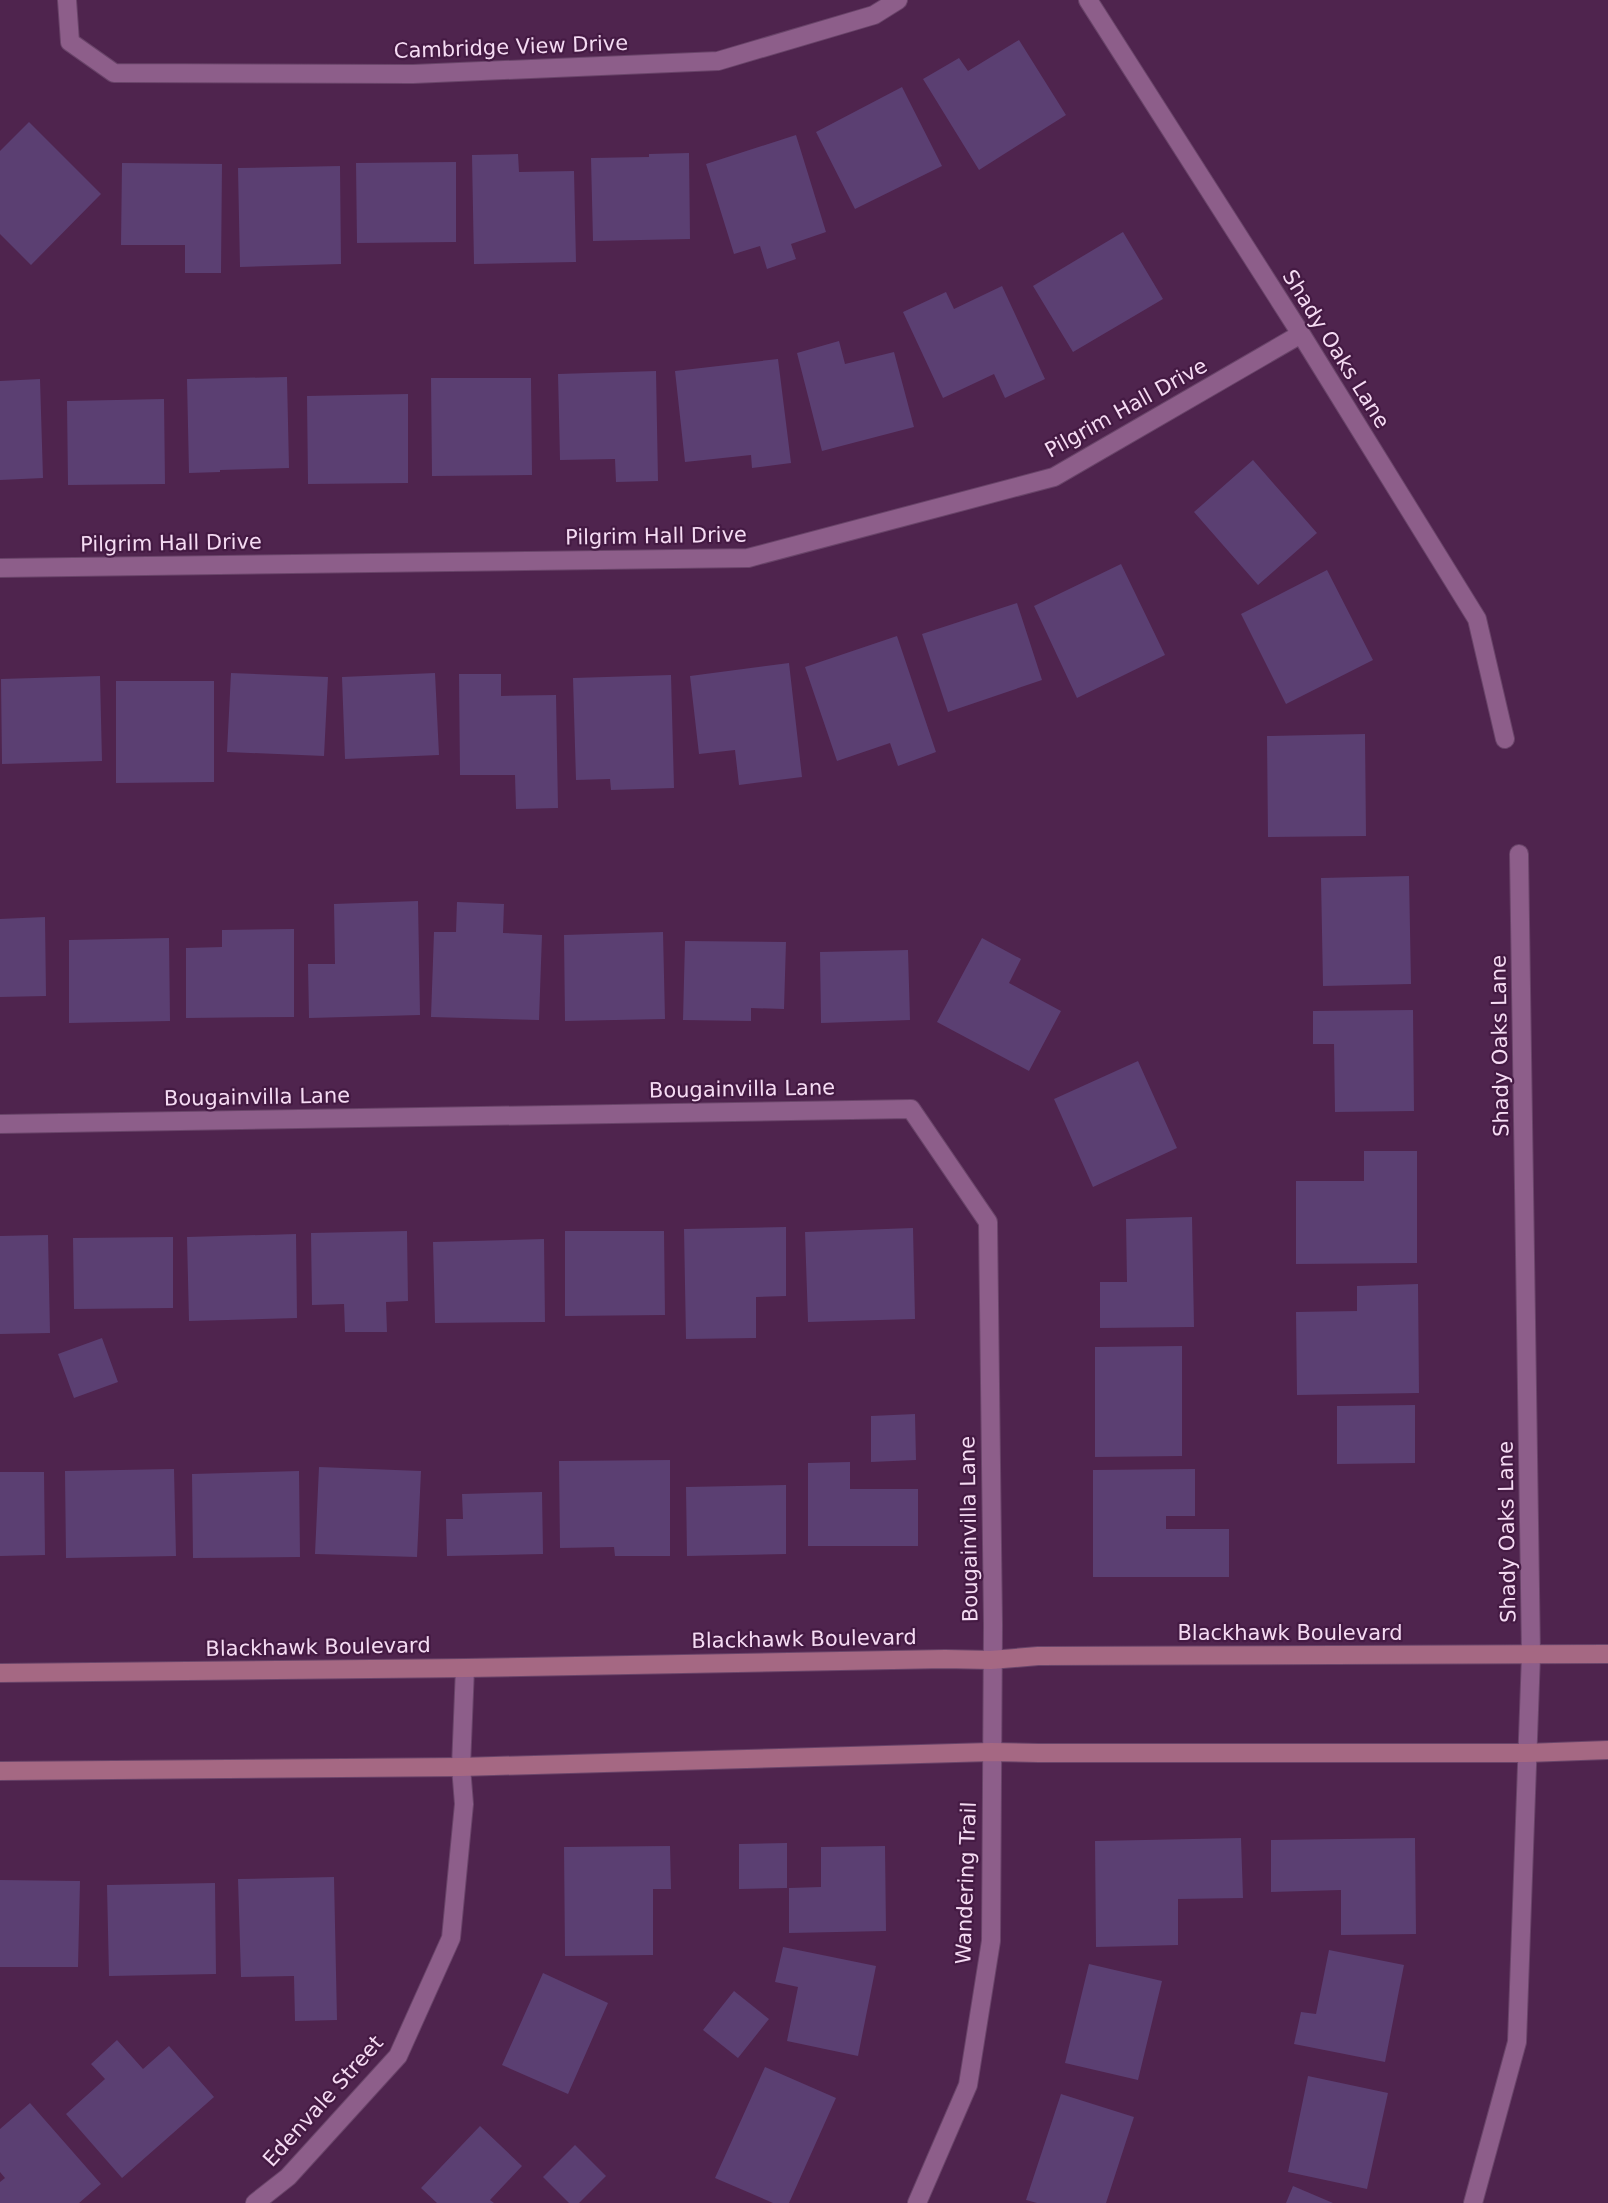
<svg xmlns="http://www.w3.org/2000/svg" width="1608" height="2203" font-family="'DejaVu Sans',sans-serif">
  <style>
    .building { fill: #5b3f72 }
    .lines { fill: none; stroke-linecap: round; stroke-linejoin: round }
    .street-casing { stroke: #694469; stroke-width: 20 }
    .secondary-casing { stroke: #694469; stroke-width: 20 }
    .street { stroke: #8d5e8a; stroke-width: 18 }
    .secondary { stroke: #a56883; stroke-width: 18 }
    .labels { text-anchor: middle; stroke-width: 4.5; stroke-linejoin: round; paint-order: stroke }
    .street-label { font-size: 21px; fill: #f5dbf3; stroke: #441a43 }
  </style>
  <rect width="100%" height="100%" fill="#4f244e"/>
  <path class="building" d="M 1019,40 L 1066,115 L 979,170 L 923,79 L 959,58 L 968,71 Z
    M 902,87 L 942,166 L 855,209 L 816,132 Z
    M 29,122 L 101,194 L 31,265 L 0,234 L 0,151 Z
    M 796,135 L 826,232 L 791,244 L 796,259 L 767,269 L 760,246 L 734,254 L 706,164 Z
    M 689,153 L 690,239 L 593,241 L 591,158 L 649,157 L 649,154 Z
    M 518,154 L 519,172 L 574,171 L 576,262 L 474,264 L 472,155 Z
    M 456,162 L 456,242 L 357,243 L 356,163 Z
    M 122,163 L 222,164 L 221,273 L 185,273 L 185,245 L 121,245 Z
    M 340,166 L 341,264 L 240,267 L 238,168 Z
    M 1123,232 L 1163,299 L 1073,352 L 1033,286 Z
    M 1002,286 L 1045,379 L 1005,398 L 994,374 L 943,398 L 903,312 L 946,292 L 954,309 Z
    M 839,341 L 845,364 L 894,352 L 914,427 L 822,451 L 797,353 Z
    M 778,359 L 791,463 L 752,468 L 751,455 L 685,462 L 675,371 Z
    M 656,371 L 658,481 L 616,482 L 615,459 L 560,460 L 558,374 Z
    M 287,377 L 289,468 L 220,470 L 220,472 L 189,473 L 187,379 Z
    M 431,378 L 531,378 L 532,475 L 432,476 Z
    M 40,379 L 43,478 L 0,480 L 0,381 Z
    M 408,394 L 408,483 L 308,484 L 307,396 Z
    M 164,399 L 165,484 L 68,485 L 67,401 Z
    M 1253,460 L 1317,533 L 1258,585 L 1194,512 Z
    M 1121,564 L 1165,655 L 1077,698 L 1034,606 Z
    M 1327,570 L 1373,660 L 1286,704 L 1241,614 Z
    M 1017,603 L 1042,680 L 948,712 L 922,634 Z
    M 897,636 L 936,752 L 898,766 L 890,743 L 837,761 L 805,667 Z
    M 789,663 L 802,777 L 739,785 L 735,750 L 699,754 L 690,676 Z
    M 231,673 L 328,677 L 324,756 L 227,752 Z
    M 435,673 L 439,755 L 345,759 L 342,677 Z
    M 459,674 L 501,674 L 501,696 L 556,695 L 558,808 L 516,809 L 515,775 L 460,775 Z
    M 671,675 L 674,788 L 611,790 L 610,779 L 576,780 L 573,678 Z
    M 100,676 L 102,761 L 2,764 L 1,679 Z
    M 116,681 L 214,681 L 214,782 L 116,783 Z
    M 1365,734 L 1366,836 L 1268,837 L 1267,736 Z
    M 1409,876 L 1411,984 L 1323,986 L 1321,878 Z
    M 418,901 L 420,1015 L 309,1018 L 308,964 L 335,964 L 334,904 Z
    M 457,902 L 504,904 L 503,933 L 542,935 L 539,1020 L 431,1017 L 434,932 L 456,932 Z
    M 45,917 L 46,996 L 0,997 L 0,919 Z
    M 294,929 L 294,1017 L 186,1018 L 186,948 L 222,947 L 222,930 Z
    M 663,932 L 665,1019 L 565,1021 L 564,935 Z
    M 169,938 L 170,1021 L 69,1023 L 69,940 Z
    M 982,938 L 1021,959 L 1009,983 L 1061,1011 L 1029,1071 L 937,1022 Z
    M 685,941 L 786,942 L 784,1009 L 751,1008 L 751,1021 L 683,1020 Z
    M 908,950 L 910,1020 L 821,1023 L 820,952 Z
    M 1413,1010 L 1414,1111 L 1335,1112 L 1334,1044 L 1313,1044 L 1313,1011 Z
    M 1138,1061 L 1177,1148 L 1093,1187 L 1054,1099 Z
    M 1364,1151 L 1417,1151 L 1417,1263 L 1296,1264 L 1296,1181 L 1364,1181 Z
    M 1192,1217 L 1194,1327 L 1100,1328 L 1100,1282 L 1127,1282 L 1126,1219 Z
    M 786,1227 L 786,1296 L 756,1297 L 756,1338 L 686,1339 L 684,1229 Z
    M 913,1228 L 915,1319 L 808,1322 L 805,1232 Z
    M 407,1231 L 408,1301 L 386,1302 L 387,1332 L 345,1332 L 344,1304 L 312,1305 L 311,1233 Z
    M 565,1231 L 664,1231 L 665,1315 L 565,1316 Z
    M 296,1234 L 297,1318 L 189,1321 L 187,1237 Z
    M 48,1235 L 50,1333 L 0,1334 L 0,1236 Z
    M 173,1237 L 173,1308 L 74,1309 L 73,1238 Z
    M 544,1239 L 545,1322 L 435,1323 L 433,1242 Z
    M 1418,1284 L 1419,1393 L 1297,1395 L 1296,1312 L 1357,1311 L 1357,1286 Z
    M 102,1338 L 118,1382 L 74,1398 L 58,1354 Z
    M 1182,1346 L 1182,1456 L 1095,1457 L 1095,1347 Z
    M 1415,1405 L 1415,1463 L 1337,1464 L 1337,1406 Z
    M 915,1414 L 916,1460 L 871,1462 L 871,1416 Z
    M 670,1460 L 670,1556 L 615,1556 L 614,1547 L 560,1548 L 559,1461 Z
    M 850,1462 L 850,1489 L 918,1489 L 918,1546 L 808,1546 L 808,1463 Z
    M 319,1467 L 421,1471 L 417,1557 L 315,1554 Z
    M 174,1469 L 176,1556 L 66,1558 L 65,1471 Z
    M 1195,1469 L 1195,1516 L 1166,1516 L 1166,1529 L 1229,1529 L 1229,1577 L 1093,1577 L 1093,1470 Z
    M 299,1471 L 300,1557 L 193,1558 L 192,1474 Z
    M 0,1472 L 44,1472 L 45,1555 L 0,1556 Z
    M 786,1485 L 786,1554 L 687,1556 L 686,1487 Z
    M 542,1492 L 543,1554 L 447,1556 L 446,1519 L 463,1519 L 462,1494 Z
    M 1241,1838 L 1243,1898 L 1178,1899 L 1178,1945 L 1096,1947 L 1095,1841 Z
    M 1415,1838 L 1416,1934 L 1341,1935 L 1341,1890 L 1271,1892 L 1271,1840 Z
    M 787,1843 L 787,1888 L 739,1889 L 739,1844 Z
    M 670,1846 L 671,1889 L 653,1889 L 653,1955 L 565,1956 L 564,1847 Z
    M 885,1846 L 886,1931 L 789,1933 L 789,1888 L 821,1887 L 821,1847 Z
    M 334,1877 L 337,2020 L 295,2021 L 294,1976 L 241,1977 L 238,1879 Z
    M 0,1880 L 80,1881 L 78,1967 L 0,1967 Z
    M 215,1883 L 216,1974 L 109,1976 L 107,1885 Z
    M 783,1947 L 876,1966 L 858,2056 L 787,2041 L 798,1987 L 775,1982 Z
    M 1329,1950 L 1404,1965 L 1385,2062 L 1294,2044 L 1301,2012 L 1316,2014 Z
    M 1089,1964 L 1162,1981 L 1138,2080 L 1065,2063 Z
    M 543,1973 L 608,2003 L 568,2094 L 502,2065 Z
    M 734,1991 L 769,2019 L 738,2058 L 703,2030 Z
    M 117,2040 L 143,2069 L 169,2046 L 214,2097 L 122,2178 L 66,2114 L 105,2079 L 91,2064 Z
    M 765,2067 L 836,2098 L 789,2203 L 773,2203 L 715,2178 Z
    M 1308,2076 L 1388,2093 L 1367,2189 L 1288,2172 Z
    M 1061,2094 L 1134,2117 L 1106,2203 L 1037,2203 L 1026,2200 Z
    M 30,2103 L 101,2184 L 79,2203 L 0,2203 L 0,2182 L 5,2178 L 0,2172 L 0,2129 Z
    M 480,2126 L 522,2166 L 490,2200 L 494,2203 L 437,2203 L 421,2188 Z
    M 575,2145 L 606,2176 L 579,2203 L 569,2203 L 543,2177 Z
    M 1293,2186 L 1333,2203 L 1286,2203 Z"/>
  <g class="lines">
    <g class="street-casing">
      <path id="street" d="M 67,0 L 70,42 L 114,73 L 413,74 L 718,61 L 874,15 L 898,0
        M 1088,0 L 1301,334 L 1477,619 L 1505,739
        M 0,568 L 748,558 L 1054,477 L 1301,334
        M 0,1124 L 911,1109 L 988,1222 L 993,1625 L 991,1941 L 968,2085 L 917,2203
        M 255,2203 L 288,2177 L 398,2056 L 451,1938 L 464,1804 L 461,1767 L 465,1668
        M 1473,2203 L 1517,2042 L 1531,1655 L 1519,854"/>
    </g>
    <g class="secondary-casing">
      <path id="secondary" d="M 0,1673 L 465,1668 L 945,1659 L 991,1660 L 1038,1656 L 1608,1654
        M 0,1771 L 461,1767 L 991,1752 L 1039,1753 L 1527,1753 L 1608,1750"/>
    </g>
    <use href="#street" class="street"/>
    <use href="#secondary" class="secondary"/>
  </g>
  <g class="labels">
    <g class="street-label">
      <text transform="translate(511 47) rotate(-2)" y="7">Cambridge View Drive</text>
      <text transform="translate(1336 349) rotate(58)" y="7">Shady Oaks Lane</text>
      <text transform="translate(1126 408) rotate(-29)" y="7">Pilgrim Hall Drive</text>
      <text transform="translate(656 536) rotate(-1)" y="7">Pilgrim Hall Drive</text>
      <text transform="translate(171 543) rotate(-1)" y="7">Pilgrim Hall Drive</text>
      <text transform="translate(1500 1046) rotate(-91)" y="7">Shady Oaks Lane</text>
      <text transform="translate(742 1089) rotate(-1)" y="7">Bougainvilla Lane</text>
      <text transform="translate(257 1097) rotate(-1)" y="7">Bougainvilla Lane</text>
      <text transform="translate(969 1529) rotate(-91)" y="7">Bougainvilla Lane</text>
      <text transform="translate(1507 1532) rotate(-91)" y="7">Shady Oaks Lane</text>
      <text x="1290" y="1640">Blackhawk Boulevard</text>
      <text transform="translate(804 1639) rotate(-1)" y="7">Blackhawk Boulevard</text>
      <text transform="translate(318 1647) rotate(-1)" y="7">Blackhawk Boulevard</text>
      <text transform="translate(966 1883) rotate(-88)" y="7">Wandering Trail</text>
      <text transform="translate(323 2101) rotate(-48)" y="7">Edenvale Street</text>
    </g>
  </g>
</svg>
